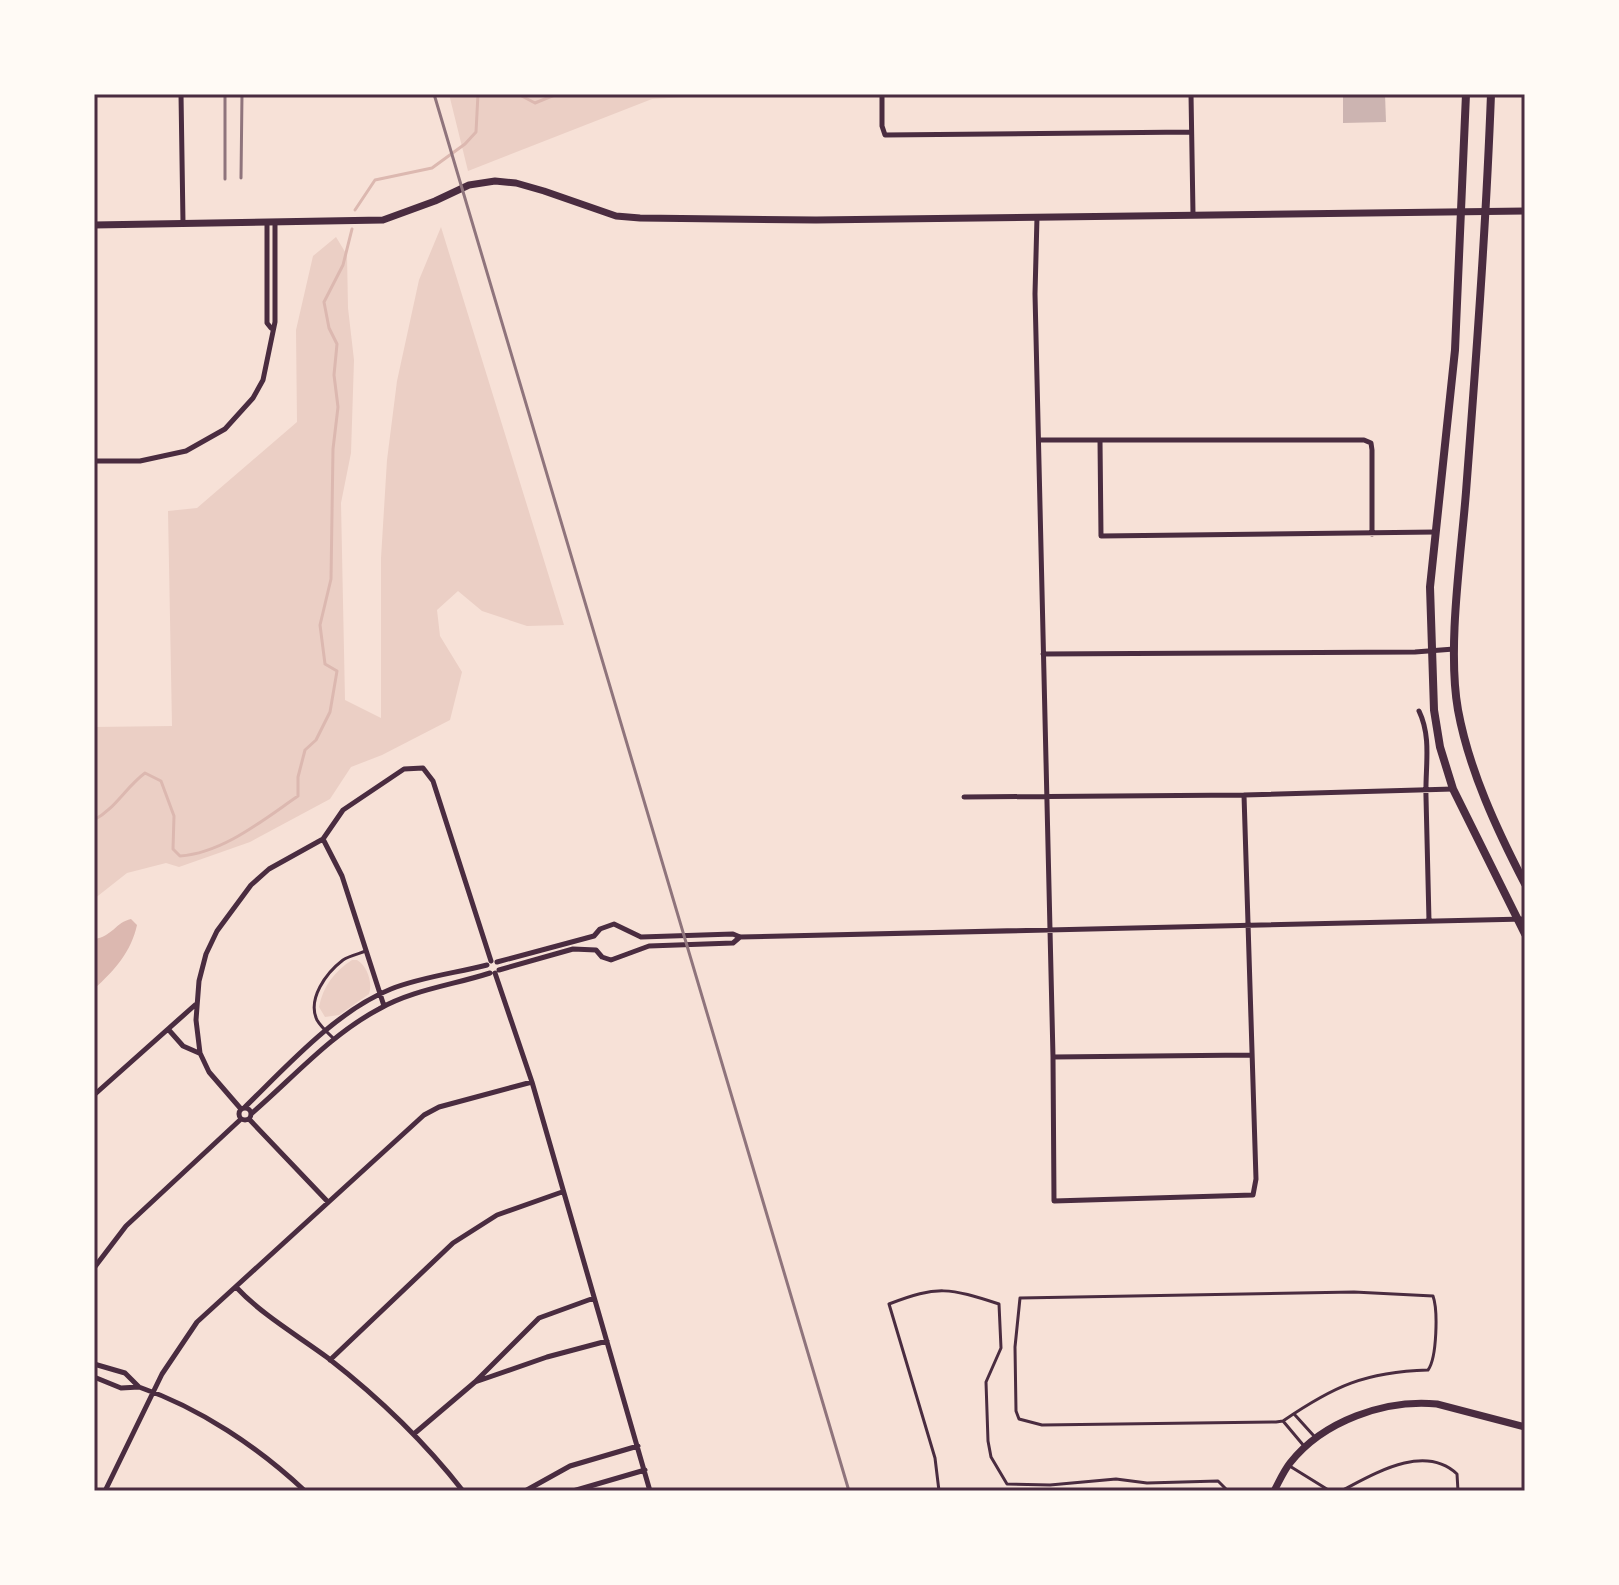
<svg xmlns="http://www.w3.org/2000/svg" width="1619" height="1585" font-family="'Noto Sans',sans-serif">
  <style>
    .green { fill: #ebcfc5 }
    .water { fill: #dcb8b0 }
    .lines { fill: none; stroke-linecap: round; stroke-linejoin: round }
    .stream { stroke: #dcb8b0; stroke-width: 3 }
    .building { fill: #ccb4b1 }
    .service { stroke: #4a2c40; stroke-width: 3 }
    .minor { stroke: #4a2c40; stroke-width: 5 }
    .tertiary { stroke: #4a2c40; stroke-width: 7 }
    .secondary { stroke: #4a2c40; stroke-width: 8 }
    .rail { stroke: #8f747c; stroke-width: 3 }
    .neatline { fill: none; stroke: #4a2c40; stroke-width: 3 }
  </style>
  <rect width="100%" height="100%" fill="#f7e1d7"/>
  <path class="green" d="M 449,94 L 736,94 L 652,99 L 468,171 Z
    M 441,227 L 564,625 L 527,626 L 482,611 L 458,591 L 437,610 L 440,636 L 462,672 L 450,720 L 382,755 L 351,767 L 330,799 L 250,842 L 179,867 L 166,863 L 127,873 L 94,899 L 94,727 L 172,726 L 168,511 L 197,508 L 297,422 L 296,330 L 313,256 L 336,237 L 347,255 L 348,308 L 354,360 L 351,453 L 341,503 L 345,700 L 381,718 L 381,558 L 387,460 L 397,381 L 419,280 Z
    M 352,960 L 357,960 C 367,966 373,982 369,994 L 339,1015 L 325,1017 L 319,1007 C 323,986 335,971 352,960 Z"/>
  <path class="water" d="M 131,919 L 137,925 C 131,952 115,970 94,989 L 94,939 C 112,937 116,922 131,919 Z"/>
  <g class="lines">
    <path class="stream" d="M 518,94 L 535,103 L 557,94
      M 355,210 L 375,180 L 432,168 L 465,144 L 476,132 L 478,94
      M 94,820 C 115,809 126,787 145,773 L 161,781 L 174,816 L 173,849 L 180,856 C 223,853 263,820 298,796 L 298,777 L 305,750 L 316,740 L 330,712 L 337,671 L 325,664 L 320,625 L 331,579 L 333,449 L 338,407 L 334,375 L 337,344 L 329,328 L 324,302 L 343,265 L 352,229"/>
  </g>
  <path class="building" d="M 1343,94 L 1385,94 L 1386,122 L 1343,123 Z"/>
  <g class="lines">
    <path class="service" d="M 334,1039 C 328,1033 321,1027 317,1020 C 307,999 326,973 343,960 C 349,956 358,954 366,951
      M 1354,1292 L 1433,1296 C 1438,1310 1437,1358 1428,1370 C 1365,1372 1334,1386 1283,1421 L 1276,1422 L 1042,1425 L 1019,1419 L 1016,1411 L 1015,1347 L 1020,1298 Z
      M 1295,1415 L 1314,1436
      M 1283,1421 L 1304,1446
      M 1288,1465 L 1330,1491
      M 939,1491 L 935,1458 L 889,1304 C 938,1285 949,1288 999,1304 L 1001,1348 L 986,1382 L 988,1441 L 991,1457 L 1007,1484 L 1050,1485 L 1116,1479 L 1147,1483 L 1218,1481 L 1228,1491
      M 1341,1491 C 1374,1474 1424,1443 1457,1474 L 1458,1491"/>
    <path class="minor" d="M 181,94 L 183,223
      M 882,94 L 882,126 L 885,135 L 1191,132
      M 1191,94 L 1193,214
      M 1037,217 L 1035,294 L 1053,1057 L 1054,1201 L 1253,1195 L 1256,1179 L 1244,795
      M 267,223 L 267,323 L 271,328
      M 1039,440 L 1364,440 L 1371,443 L 1372,450 L 1372,534
      M 1100,440 L 1101,536 L 1436,532
      M 94,461 L 140,461 L 186,451 L 225,429 L 253,398 L 263,380 L 275,322 L 275,223
      M 1043,654 L 1415,652 L 1454,649
      M 1419,711 C 1432,738 1425,767 1426,797 C 1427,838 1428,880 1429,921
      M 964,797 L 1244,795 L 1453,789
      M 323,839 L 342,876 L 384,1006
      M 497,962 L 594,936 L 600,929 L 614,924 L 641,937 L 733,934 L 740,937 L 1525,919
      M 499,970 L 573,949 L 596,950 L 602,957 L 611,960 L 649,946 L 733,943 L 740,937
      M 495,973 L 532,1082 L 650,1491
      M 168,1029 L 183,1046 L 199,1053
      M 1053,1057 L 1250,1055
      M 94,1095 L 195,1005
      M239 1114a6 6 0 1 1 12 0a6 6 0 1 1-12 0Z
      M 244,1108 C 286,1067 336,1011 391,989 C 421,977 456,973 487,965
      M 241,1109 L 209,1072 L 200,1053 L 196,1020 L 199,981 L 206,954 L 217,931 L 251,885 L 269,869 L 323,839 L 343,810 L 404,769 L 423,768 L 433,781 L 491,961
      M 251,1114 C 293,1078 330,1035 379,1009 C 412,990 453,985 490,973
      M 249,1119 L 328,1202
      M 94,1268 L 126,1226 L 241,1119
      M 236,1287 C 262,1315 297,1335 328,1358 C 378,1397 424,1441 463,1491
      M 594,1298 L 539,1318 L 475,1382 L 547,1357 L 607,1341
      M 330,1360 L 453,1243 L 497,1215 L 562,1192
      M 94,1364 L 125,1373 L 139,1387 L 121,1388 L 94,1377
      M 139,1387 C 200,1408 258,1447 305,1491
      M 415,1433 L 475,1382
      M 105,1491 L 162,1374 L 197,1322 L 424,1115 L 439,1107 L 532,1082
      M 525,1491 L 570,1466 L 638,1446
      M 573,1491 L 645,1470"/>
    <path class="tertiary" d="M 94,225 L 383,220 L 435,201 L 469,185 L 495,181 L 516,183 L 544,191 L 616,216 L 640,218 L 816,220 L 1525,211
      M 1274,1491 C 1279,1482 1283,1472 1290,1463 C 1323,1421 1385,1399 1437,1404 L 1525,1427"/>
    <path class="secondary" d="M 1466,94 L 1455,350 L 1430,587 L 1434,710 L 1440,747 L 1453,789 L 1525,934
      M 1491,94 C 1486,227 1476,360 1466,492 C 1461,556 1447,648 1458,710 C 1469,770 1497,830 1525,884"/>
    <path class="rail" d="M 434,94 L 849,1491
      M 241,178 L 242,94
      M 225,179 L 225,94"/>
  </g>
  <rect width="1619" height="1585" fill="none" stroke="#fffaf5" stroke-width="192"/>
  <rect x="96" y="96" width="1427" height="1393" class="neatline"/>
</svg>
